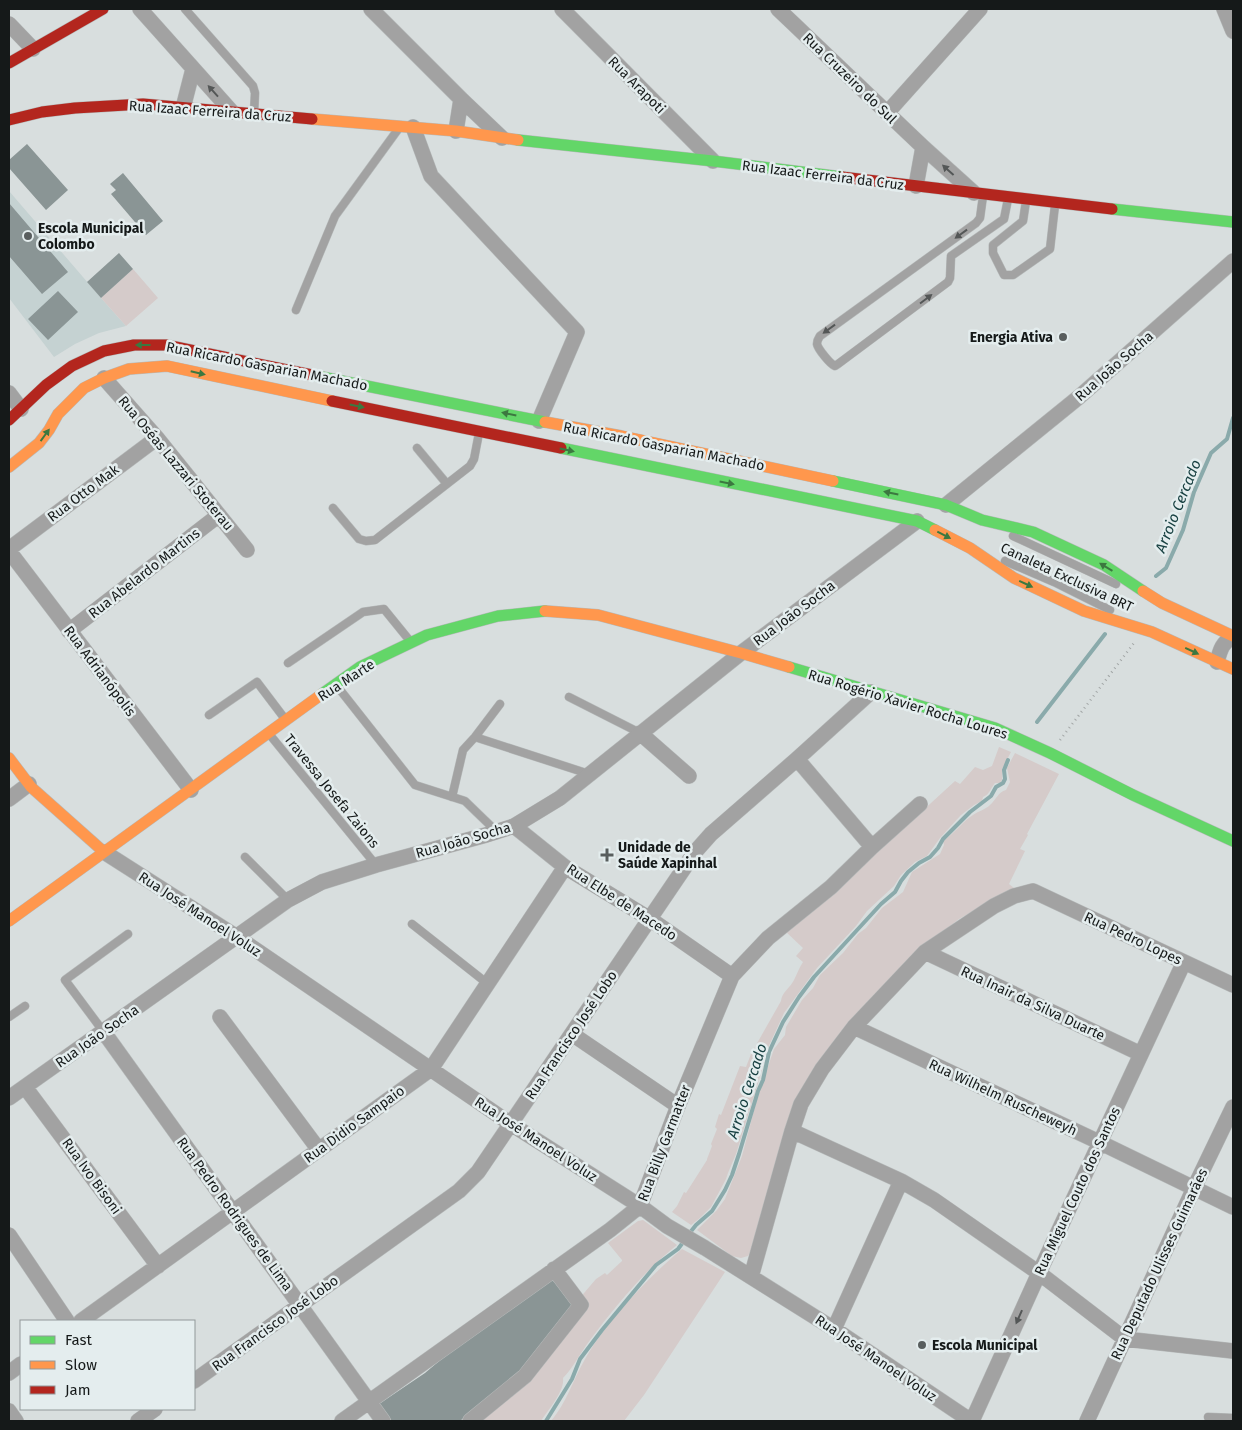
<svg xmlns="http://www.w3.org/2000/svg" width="1242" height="1430" font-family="'Fira Sans',sans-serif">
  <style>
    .built { fill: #c5d2d2 }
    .green { fill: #d5cbca }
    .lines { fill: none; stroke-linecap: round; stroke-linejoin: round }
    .stream { stroke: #8aaaab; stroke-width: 4 }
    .building { fill: #8a9595 }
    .lane-casing { stroke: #b6baba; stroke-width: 9 }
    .street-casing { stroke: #b6baba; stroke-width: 16 }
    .fast-casing { stroke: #b6baba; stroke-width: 12 }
    .slow-casing { stroke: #b6baba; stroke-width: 12 }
    .jam-casing { stroke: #b6baba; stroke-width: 12 }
    .path { stroke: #a2a6a6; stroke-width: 2.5; stroke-dasharray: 1 4; stroke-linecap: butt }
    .lane { stroke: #a2a2a2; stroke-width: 8 }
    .street { stroke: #a2a2a2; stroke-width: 15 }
    .fast { stroke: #63d668; stroke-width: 11 }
    .slow { stroke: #ff974d; stroke-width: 11 }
    .jam { stroke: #b3261e; stroke-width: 11 }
    .oneway { fill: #545757 }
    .oneway2 { fill: #3c7840 }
    .poi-dot { fill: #595e5e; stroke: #e4edee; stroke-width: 2 }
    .labels { text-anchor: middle; stroke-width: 5; stroke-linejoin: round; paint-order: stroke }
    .street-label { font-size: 14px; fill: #151919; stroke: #e4edee }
    .poi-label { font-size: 14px; font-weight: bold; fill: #151919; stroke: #e4edee; text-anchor: start }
    .water-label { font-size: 15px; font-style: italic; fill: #184142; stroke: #e4edee }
  </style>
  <rect width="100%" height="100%" fill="#d8dede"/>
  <path class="built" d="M 9,191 L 101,298 L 126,326 L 99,333 L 75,344 L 54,357 L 9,298 Z"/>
  <path class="green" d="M 133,269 L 158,298 L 126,326 L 101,298 Z
    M 999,747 L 1011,752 L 1002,769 L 1002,780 L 1000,783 L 995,783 C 990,789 990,794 983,797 L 982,801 L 974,805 L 961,815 L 940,838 L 927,856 L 915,862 L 901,875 L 894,886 L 867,911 L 856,926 L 817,968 L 784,1013 L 767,1050 L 759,1080 L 736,1154 L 728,1173 L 726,1179 L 711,1207 L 700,1218 L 691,1225 L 672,1212 L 677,1206 L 684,1192 L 686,1193 L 707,1160 L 707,1159 L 712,1146 L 711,1144 L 717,1129 L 715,1127 L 719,1114 L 721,1115 L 740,1066 L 746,1067 L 751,1054 L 781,1001 C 782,992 790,988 794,980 C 797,974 799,968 803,962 L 796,956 L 803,948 L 785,931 L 827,897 L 833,895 L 865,863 L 883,847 L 955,781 L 960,784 L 975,767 L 983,770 L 992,766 Z
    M 1015,753 L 1059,774 L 1027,834 L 1028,835 L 1020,849 L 1025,851 L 1009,884 L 1014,888 L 959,919 L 940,934 L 831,1046 L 751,1251 L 748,1256 L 741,1258 L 732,1256 L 697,1230 L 717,1210 L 725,1199 L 742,1156 L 757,1099 L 774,1049 L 785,1035 L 786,1027 L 802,1000 L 813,988 L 820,975 L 843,953 L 858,934 L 866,928 L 882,908 L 903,892 L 912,872 L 940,854 L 944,845 L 943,841 C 954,834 963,821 973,815 C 978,811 985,810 990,805 C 996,800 998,792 1006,790 L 1010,782 L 1007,768 Z
    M 643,1220 L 677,1245 C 645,1270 614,1308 590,1340 C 580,1353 574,1367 563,1378 C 565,1391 548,1410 541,1421 L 475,1421 L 596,1279 L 605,1273 L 607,1275 L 622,1261 L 622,1260 L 608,1243 L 638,1221 Z
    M 682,1249 L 725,1272 L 644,1395 L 624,1421 L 551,1421 C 567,1402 572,1382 584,1361 C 606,1321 648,1278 682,1249 Z"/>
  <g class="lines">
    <path class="stream" d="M 1156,576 L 1166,568 L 1183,530 L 1194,492 L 1211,453 L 1227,439 L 1233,418
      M 1037,722 L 1105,634
      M 688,1235 L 696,1225 L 712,1211 L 725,1190 L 732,1175 L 739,1154 L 758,1091 L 763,1080 L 769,1052 L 783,1022 L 799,997 L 814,977 L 881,904 L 895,892 L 901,881 L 908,872 L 919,863 L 930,857 L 938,848 L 943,839 L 970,812 L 991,796 L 996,787 L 1003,783 L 1005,779 L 1004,770 L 1008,760
      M 546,1421 L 572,1379 L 580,1359 L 602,1330 L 656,1265 L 678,1249 L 684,1241"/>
  </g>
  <path class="building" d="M 27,144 L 68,190 L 46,210 L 9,168 L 9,160 Z
    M 123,173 L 163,221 L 146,235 L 111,194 L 116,190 L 110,184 Z
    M 9,203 L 68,272 L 42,294 L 9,256 Z
    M 119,253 L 133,269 L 101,298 L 87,282 Z
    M 58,291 L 78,312 L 48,340 L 28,319 Z
    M 552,1280 L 563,1289 L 576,1306 L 528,1365 L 460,1421 L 392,1421 L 379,1404 L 425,1373 L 458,1345 Z"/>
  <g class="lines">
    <g class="lane-casing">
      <path id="lane" d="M 185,9 L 253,86 L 255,93 L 254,113
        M 983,196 L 980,218 L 976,223 L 820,336 C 818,339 817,340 817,344 C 818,349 830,364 835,366 L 838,364 L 948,282 L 950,278 L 951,256 L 1004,219 L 1008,199
        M 1026,201 L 1023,221 L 993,245 L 993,253 L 1004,275 L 1013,275 L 1050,249 L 1055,205
        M 296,310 L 335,216 L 399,128
        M 417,448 L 447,484
        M 333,508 L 359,539 L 366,541 L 375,540 L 470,466 L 474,459 L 479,433
        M 1013,536 L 1116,584
        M 1005,561 L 1054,582 L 1110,610
        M 288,663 L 363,612 L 384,609 L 410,641
        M 337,686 L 415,785 L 465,801 L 497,832
        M 569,697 L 640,733
        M 209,715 L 257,682 L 285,719
        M 270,735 L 376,865
        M 475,737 L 589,774
        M 452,797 L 463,750 L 475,737 L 500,704
        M 245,857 L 288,900
        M 412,924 L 488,984
        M 9,1017 L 25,1006
        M 103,1031 L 65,980 L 128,934
        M 1208,1417 L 1233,1418"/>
    </g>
    <g class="street-casing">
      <path id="street" d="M 140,9 L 232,112
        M 371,9 L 461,99 L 502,138
        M 562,9 L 713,161
        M 778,9 L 923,147 L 974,193
        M 1224,9 L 1233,31
        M 9,24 L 33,49
        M 183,108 L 193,69
        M 887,113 L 980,9
        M 413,127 L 431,176 L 577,332 L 539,421
        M 456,131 L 461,99
        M 916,186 L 923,147
        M 104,378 L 157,438 L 247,550
        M 9,393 L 21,409
        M 946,505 L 1079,397 L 1233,261
        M 9,549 L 157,438
        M 9,551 L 191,790
        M 69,631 L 219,515
        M 1217,662 C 1220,651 1222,642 1233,637
        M 640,733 L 689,776
        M 797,759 L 872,847
        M 9,799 L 29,784
        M 514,826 L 565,867 L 650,919 L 732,976
        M 104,852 L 237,937 L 511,1124 L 640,1206 L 667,1226 L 705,1248 L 834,1329 L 971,1421
        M 925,952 L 1141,1054
        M 220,1017 L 319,1150
        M 854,1027 L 1099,1142 L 1233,1207
        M 103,1031 L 383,1421
        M 572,1034 L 678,1106
        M 25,1087 L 158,1266
        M 9,1098 L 288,900 L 322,882 L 376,865 L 486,835 L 514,826 L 560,798 L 741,653 L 917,521
        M 792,1131 L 901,1181 L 934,1200 L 1039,1273 L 1125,1339 L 1233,1351
        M 9,1235 L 67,1321
        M 751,1277 L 792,1131 L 801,1104 L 822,1069 L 854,1027 L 925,952 L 994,906 L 1014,896 L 1033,891 L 1233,985
        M 81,1321 L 431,1069 L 565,867
        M 834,1329 L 901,1181
        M 9,1373 L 21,1364
        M 194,1381 L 459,1191 L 478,1172 L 695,852 L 711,834 L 797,759 L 871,692
        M 9,1411 L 16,1421
        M 138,1421 L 155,1409
        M 342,1421 L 610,1230 L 640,1206 L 678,1106 L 732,976 L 768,938 L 831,887 L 872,847 L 920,804
        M 470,1421 L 525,1376 L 581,1305 L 554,1269
        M 972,1421 L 1039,1273 L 1184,962
        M 1087,1421 L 1194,1188 L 1233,1107"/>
    </g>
    <g class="fast-casing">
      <path id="fast" d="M 518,140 L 713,161 L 842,177
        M 1112,209 L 1233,222
        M 312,375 L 545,422
        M 561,448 L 917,521 L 935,530
        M 833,481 L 946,505 L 982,520 L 1033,532 L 1104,565 L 1143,591
        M 789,667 L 995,728 L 1050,753 L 1133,795 L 1233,841
        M 322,694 L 360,667 L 427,635 L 498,616 L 545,611"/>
    </g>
    <g class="slow-casing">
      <path id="slow" d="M 312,119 L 456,131 L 518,140
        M 545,422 L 621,436 L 833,481
        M 9,467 L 39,443 L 49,430 L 58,414 L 84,388 L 104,378 L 129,369 L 167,366 L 332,401
        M 935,530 L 970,548 L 1014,578 L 1084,611 L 1152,632 L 1233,669
        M 1143,591 L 1162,603 L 1233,636
        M 545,611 L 598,615 L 741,653 L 789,667
        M 9,758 L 31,787 L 104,852
        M 9,921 L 322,694"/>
    </g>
    <g class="jam-casing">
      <path id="jam" d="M 9,63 L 103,9
        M 9,120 L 42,112 L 75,108 L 143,104 L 312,119
        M 842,177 L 1112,209
        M 332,401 L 561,448
        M 9,420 L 46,385 L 72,366 L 104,351 L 134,345 L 166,345 L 312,375"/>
    </g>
    <path class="path" d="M 1060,740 L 1134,643"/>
    <use href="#lane" class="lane"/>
    <use href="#street" class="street"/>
    <use href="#fast" class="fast"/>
    <use href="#slow" class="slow"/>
    <use href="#jam" class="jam"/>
  </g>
  <defs><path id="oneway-solid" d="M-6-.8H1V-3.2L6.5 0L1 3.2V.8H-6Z" transform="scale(1.25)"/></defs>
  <g class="oneway">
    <use href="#oneway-solid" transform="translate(213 91) rotate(-132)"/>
    <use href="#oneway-solid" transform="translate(948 170) rotate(-138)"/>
    <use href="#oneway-solid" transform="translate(961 234) rotate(144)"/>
    <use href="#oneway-solid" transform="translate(926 299) rotate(-37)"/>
    <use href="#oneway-solid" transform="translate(829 329) rotate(144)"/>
    <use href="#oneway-solid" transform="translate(1019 1317) rotate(114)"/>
  </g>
  <g class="oneway2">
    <use href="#oneway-solid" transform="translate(143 345) rotate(-180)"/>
    <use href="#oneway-solid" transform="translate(198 373) rotate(13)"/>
    <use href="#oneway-solid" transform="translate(357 406) rotate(12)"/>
    <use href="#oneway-solid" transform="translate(509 414) rotate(-168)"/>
    <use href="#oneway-solid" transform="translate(45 435) rotate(-54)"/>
    <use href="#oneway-solid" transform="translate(567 450) rotate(12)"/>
    <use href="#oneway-solid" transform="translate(727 483) rotate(11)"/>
    <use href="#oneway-solid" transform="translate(891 493) rotate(-168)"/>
    <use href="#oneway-solid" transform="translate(944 535) rotate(27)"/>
    <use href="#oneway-solid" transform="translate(1106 567) rotate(-149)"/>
    <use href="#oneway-solid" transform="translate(1026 584) rotate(25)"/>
    <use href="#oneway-solid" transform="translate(1192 651) rotate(25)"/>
  </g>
  <g class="poi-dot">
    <circle cx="28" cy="236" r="5"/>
    <circle cx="1063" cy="337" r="5"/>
    <path d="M604.5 847.5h5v5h5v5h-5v5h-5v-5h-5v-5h5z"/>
    <circle cx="922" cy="1345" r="5"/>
  </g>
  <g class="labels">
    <g class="street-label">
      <text transform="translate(850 78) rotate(44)" y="5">Rua Cruzeiro do Sul</text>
      <text transform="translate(637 85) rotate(45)" y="5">Rua Arapoti</text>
      <text transform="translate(210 111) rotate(4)" y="5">Rua Izaac Ferreira da Cruz</text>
      <text transform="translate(823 175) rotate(7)" y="5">Rua Izaac Ferreira da Cruz</text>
      <text transform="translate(267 366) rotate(11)" y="5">Rua Ricardo Gasparian Machado</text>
      <text transform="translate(1114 366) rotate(-41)" y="5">Rua João Socha</text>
      <text transform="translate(664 446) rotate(11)" y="5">Rua Ricardo Gasparian Machado</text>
      <text transform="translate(176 463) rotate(50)" y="5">Rua Oséas Lazzari Stoterau</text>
      <text transform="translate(83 493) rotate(-37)" y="5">Rua Otto Mak</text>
      <text transform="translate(144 573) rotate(-38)" y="5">Rua Abelardo Martins</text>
      <text transform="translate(1067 577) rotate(25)" y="5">Canaleta Exclusiva BRT</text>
      <text transform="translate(794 613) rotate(-37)" y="5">Rua João Socha</text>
      <text transform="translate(100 671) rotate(53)" y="5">Rua Adrianópolis</text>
      <text transform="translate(346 680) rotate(-33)" y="5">Rua Marte</text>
      <text transform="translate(908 704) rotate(17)" y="5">Rua Rogério Xavier Rocha Loures</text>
      <text transform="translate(332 791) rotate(51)" y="5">Travessa Josefa Zaions</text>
      <text transform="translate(463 840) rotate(-16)" y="5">Rua João Socha</text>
      <text transform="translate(622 902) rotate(33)" y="5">Rua Elbe de Macedo</text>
      <text transform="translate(200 914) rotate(33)" y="5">Rua José Manoel Voluz</text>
      <text transform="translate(1133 938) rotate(25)" y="5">Rua Pedro Lopes</text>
      <text transform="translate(1033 1003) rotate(25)" y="5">Rua Inair da Silva Duarte</text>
      <text transform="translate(571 1035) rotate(-56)" y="5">Rua Francisco José Lobo</text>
      <text transform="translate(97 1036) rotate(-35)" y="5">Rua João Socha</text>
      <text transform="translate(1003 1097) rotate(25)" y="5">Rua Wilhelm Ruscheweyh</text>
      <text transform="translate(354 1124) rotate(-36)" y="5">Rua Didio Sampaio</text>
      <text transform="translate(536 1139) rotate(33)" y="5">Rua José Manoel Voluz</text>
      <text transform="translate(664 1143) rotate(-69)" y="5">Rua Billy Garmatter</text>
      <text transform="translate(92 1176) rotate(54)" y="5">Rua Ivo Bisoni</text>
      <text transform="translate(1077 1191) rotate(-65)" y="5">Rua Miguel Couto dos Santos</text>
      <text transform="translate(235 1214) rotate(54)" y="5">Rua Pedro Rodrigues de Lima</text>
      <text transform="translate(1159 1264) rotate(-65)" y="5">Rua Deputado Ulisses Guimarães</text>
      <text transform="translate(275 1323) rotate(-36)" y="5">Rua Francisco José Lobo</text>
      <text transform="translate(876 1358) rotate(34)" y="5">Rua José Manoel Voluz</text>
    </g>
    <g class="poi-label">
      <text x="38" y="233">Escola Municipal<tspan x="38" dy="16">Colombo</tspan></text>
      <text x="1053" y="342" text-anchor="end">Energia Ativa</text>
      <text x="618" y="852">Unidade de<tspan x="618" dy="16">Saúde Xapinhal</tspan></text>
      <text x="932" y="1350">Escola Municipal</text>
    </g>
    <g class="water-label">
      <text transform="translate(1178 506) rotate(-68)" y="5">Arroio Cercado</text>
      <text transform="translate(747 1091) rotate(-72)" y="5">Arroio Cercado</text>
    </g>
  </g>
  <rect width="1242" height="1430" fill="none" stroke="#151919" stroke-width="20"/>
  <rect x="20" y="1320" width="175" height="90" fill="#e4edee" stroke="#919899"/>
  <rect x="30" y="1336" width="25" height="8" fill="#63d668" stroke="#919899"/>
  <text x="65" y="1345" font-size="15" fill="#151919">Fast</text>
  <rect x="30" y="1361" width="25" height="8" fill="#ff974d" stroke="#919899"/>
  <text x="65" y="1370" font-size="15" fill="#151919">Slow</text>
  <rect x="30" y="1386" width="25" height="8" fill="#b3261e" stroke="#919899"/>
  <text x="65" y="1395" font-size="15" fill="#151919">Jam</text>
</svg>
